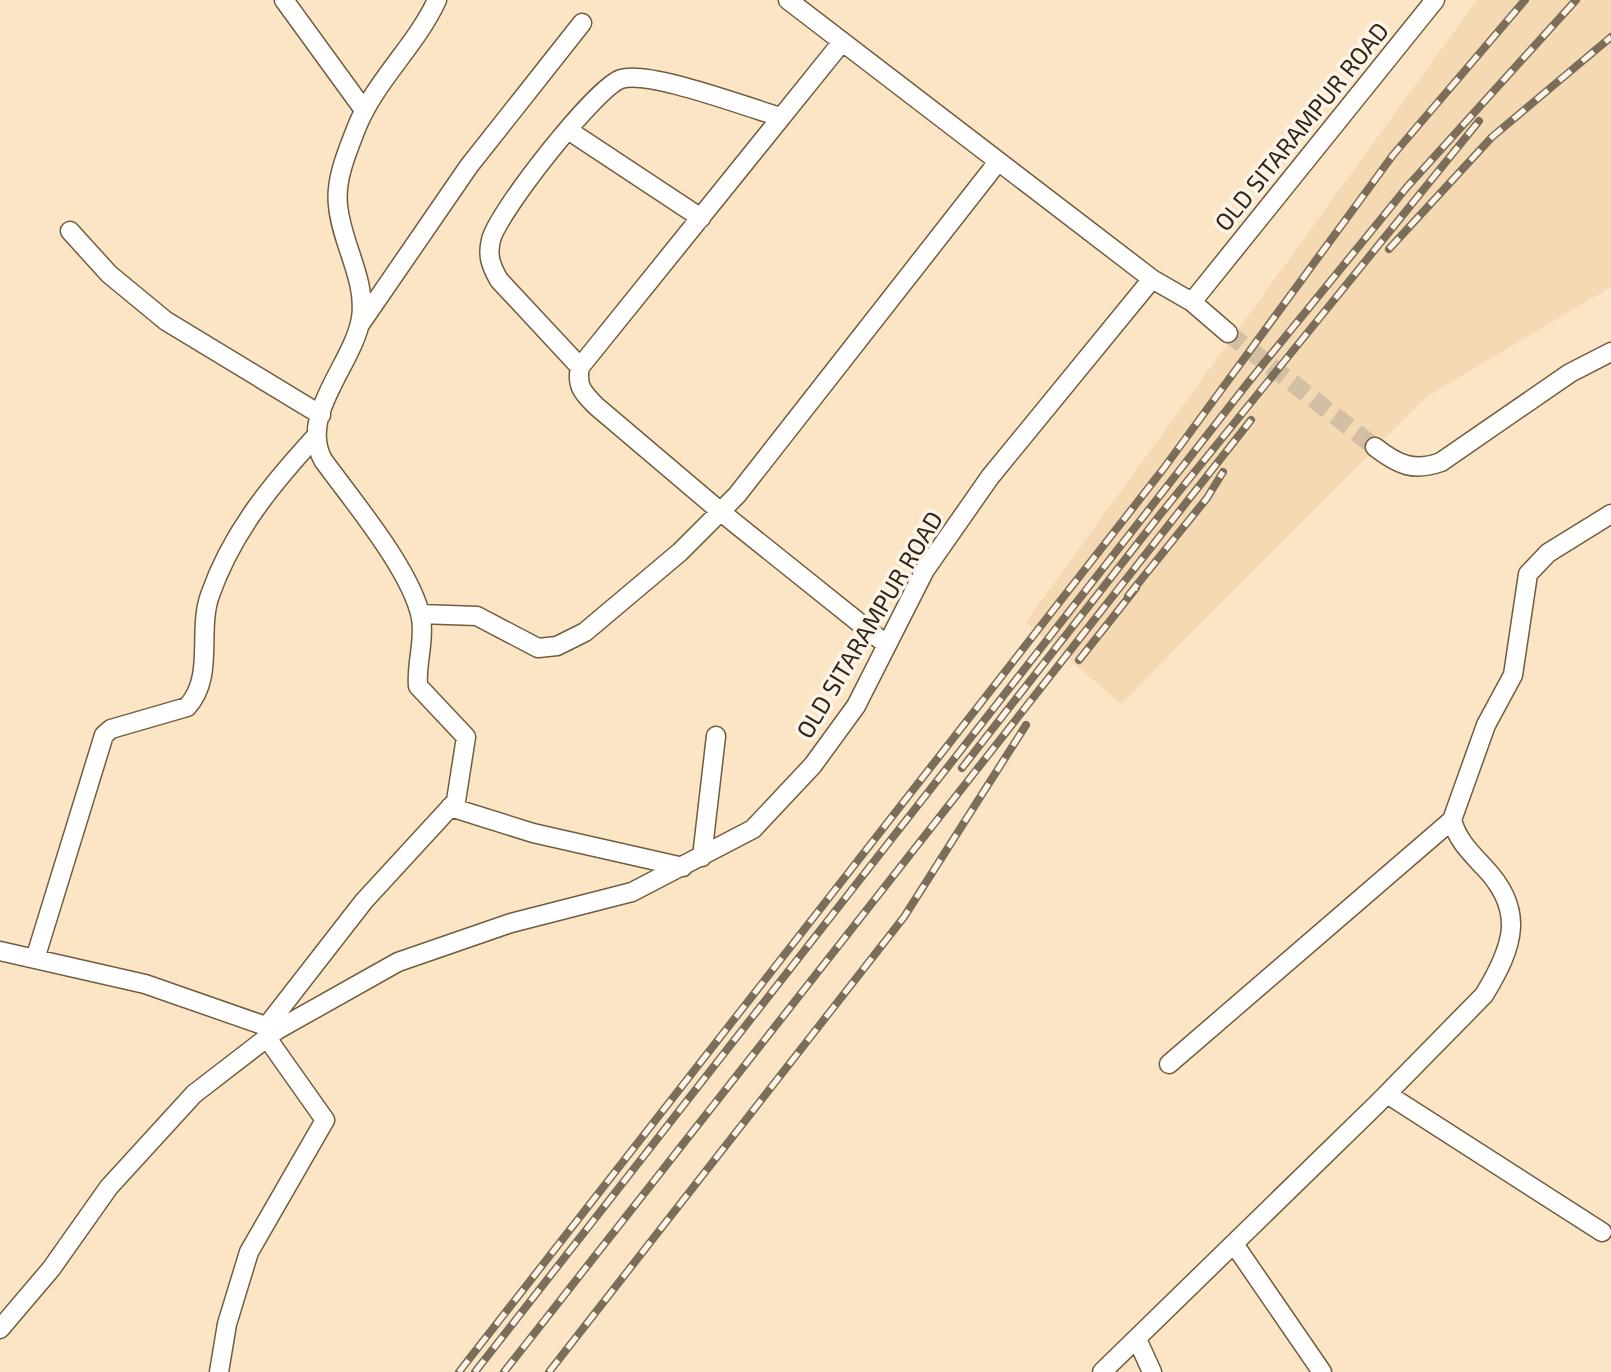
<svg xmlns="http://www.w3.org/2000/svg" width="1611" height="1372" font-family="'Exo 2',sans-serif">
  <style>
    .built { fill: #f4d9b2 }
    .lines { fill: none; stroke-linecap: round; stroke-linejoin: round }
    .minor-tunnel { stroke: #d3bfa3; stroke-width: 18; stroke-dasharray: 18 9; stroke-linecap: butt }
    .minor-casing { stroke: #705d40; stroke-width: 21 }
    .minor { stroke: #fff; stroke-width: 18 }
    .rail-casing { stroke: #7a6d59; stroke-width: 8 }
    .rail { stroke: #fef5e8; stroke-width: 5; stroke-dasharray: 15; stroke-linecap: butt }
    .labels { text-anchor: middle; stroke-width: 7; stroke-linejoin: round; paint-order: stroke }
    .street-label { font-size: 24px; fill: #2e261a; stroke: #fef5e8 }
  </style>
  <rect width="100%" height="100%" fill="#fce5c5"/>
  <path class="built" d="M 1477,0 L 1611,0 L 1611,287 L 1426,397 L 1121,704 L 1026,622 Z"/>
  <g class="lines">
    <path class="minor-tunnel" d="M 1228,333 L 1375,447"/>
    <g class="minor-casing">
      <path id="minor" d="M 284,0 L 364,110
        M 788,0 L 1152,279
        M 842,42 L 580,367 C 576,386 583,393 596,406 L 721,512 L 887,645
        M 568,130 L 701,218
        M 70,231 L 109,274 L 166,321 L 321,415
        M 1192,302 L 1228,333
        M 361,323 L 469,166 L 582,23
        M 580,367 L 499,280 C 491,266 487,256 491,240 C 497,213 596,87 621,79 C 650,70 748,108 781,117
        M 1375,447 C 1398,465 1414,472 1441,462 L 1570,373 L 1611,352
        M 420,614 L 477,616 L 538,648 L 557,646 L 585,632 L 680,552 L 737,495 L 997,163
        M 450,807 L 533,833 L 683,867
        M 702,857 L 716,736
        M 0,951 L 145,984 L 277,1030
        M 35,959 L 104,735 L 111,729 L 187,707 C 215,677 197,631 210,595 C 232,532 272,484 316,436
        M 266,1027 L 364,901 L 456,801 L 466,737 L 418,686 C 416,663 425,641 421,618 C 412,571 352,500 323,460 C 298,415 354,363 361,318 C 367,280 341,243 338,205 C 335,180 347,152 356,129 C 374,82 416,46 437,0
        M 1169,1064 L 1452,820
        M 1387,1094 L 1602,1232
        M 1234,1244 L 1322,1372
        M 0,1329 L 51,1269 L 109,1187 L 194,1094 L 277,1030 L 398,962 L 511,923 L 632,892 L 753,829 L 813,765 L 856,706 L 925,570 L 990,477 L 1152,279 L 1192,302 L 1435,0
        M 1137,1339 L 1152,1372
        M 219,1372 L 227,1324 L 249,1252 L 325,1120 L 267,1038
        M 1102,1372 L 1377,1104 L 1484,995 C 1514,946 1526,910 1483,866 C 1469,851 1457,839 1452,820 L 1486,725 L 1513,675 L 1528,574 L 1548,553 L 1611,514"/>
    </g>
    <use href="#minor" class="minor"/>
    <g class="rail-casing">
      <path id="rail" d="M 1389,249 L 1492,137 L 1611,37
        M 1128,596 L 1207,498 L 1223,472
        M 1079,660 L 1136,588
        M 962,768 L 1159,516 L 1479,121
        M 459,1372 L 1164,468 L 1393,155 L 1525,0
        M 475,1372 L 1247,384 L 1407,187 L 1576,0
        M 504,1372 L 1251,420
        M 549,1372 L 904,917 L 1026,725"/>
    </g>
    <use href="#rail" class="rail"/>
  </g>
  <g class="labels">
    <g class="street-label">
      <text transform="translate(1302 127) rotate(-51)" y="8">OLD SITARAMPUR ROAD</text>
      <text transform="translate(870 625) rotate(-59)" y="8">OLD SITARAMPUR ROAD</text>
    </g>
  </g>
</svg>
